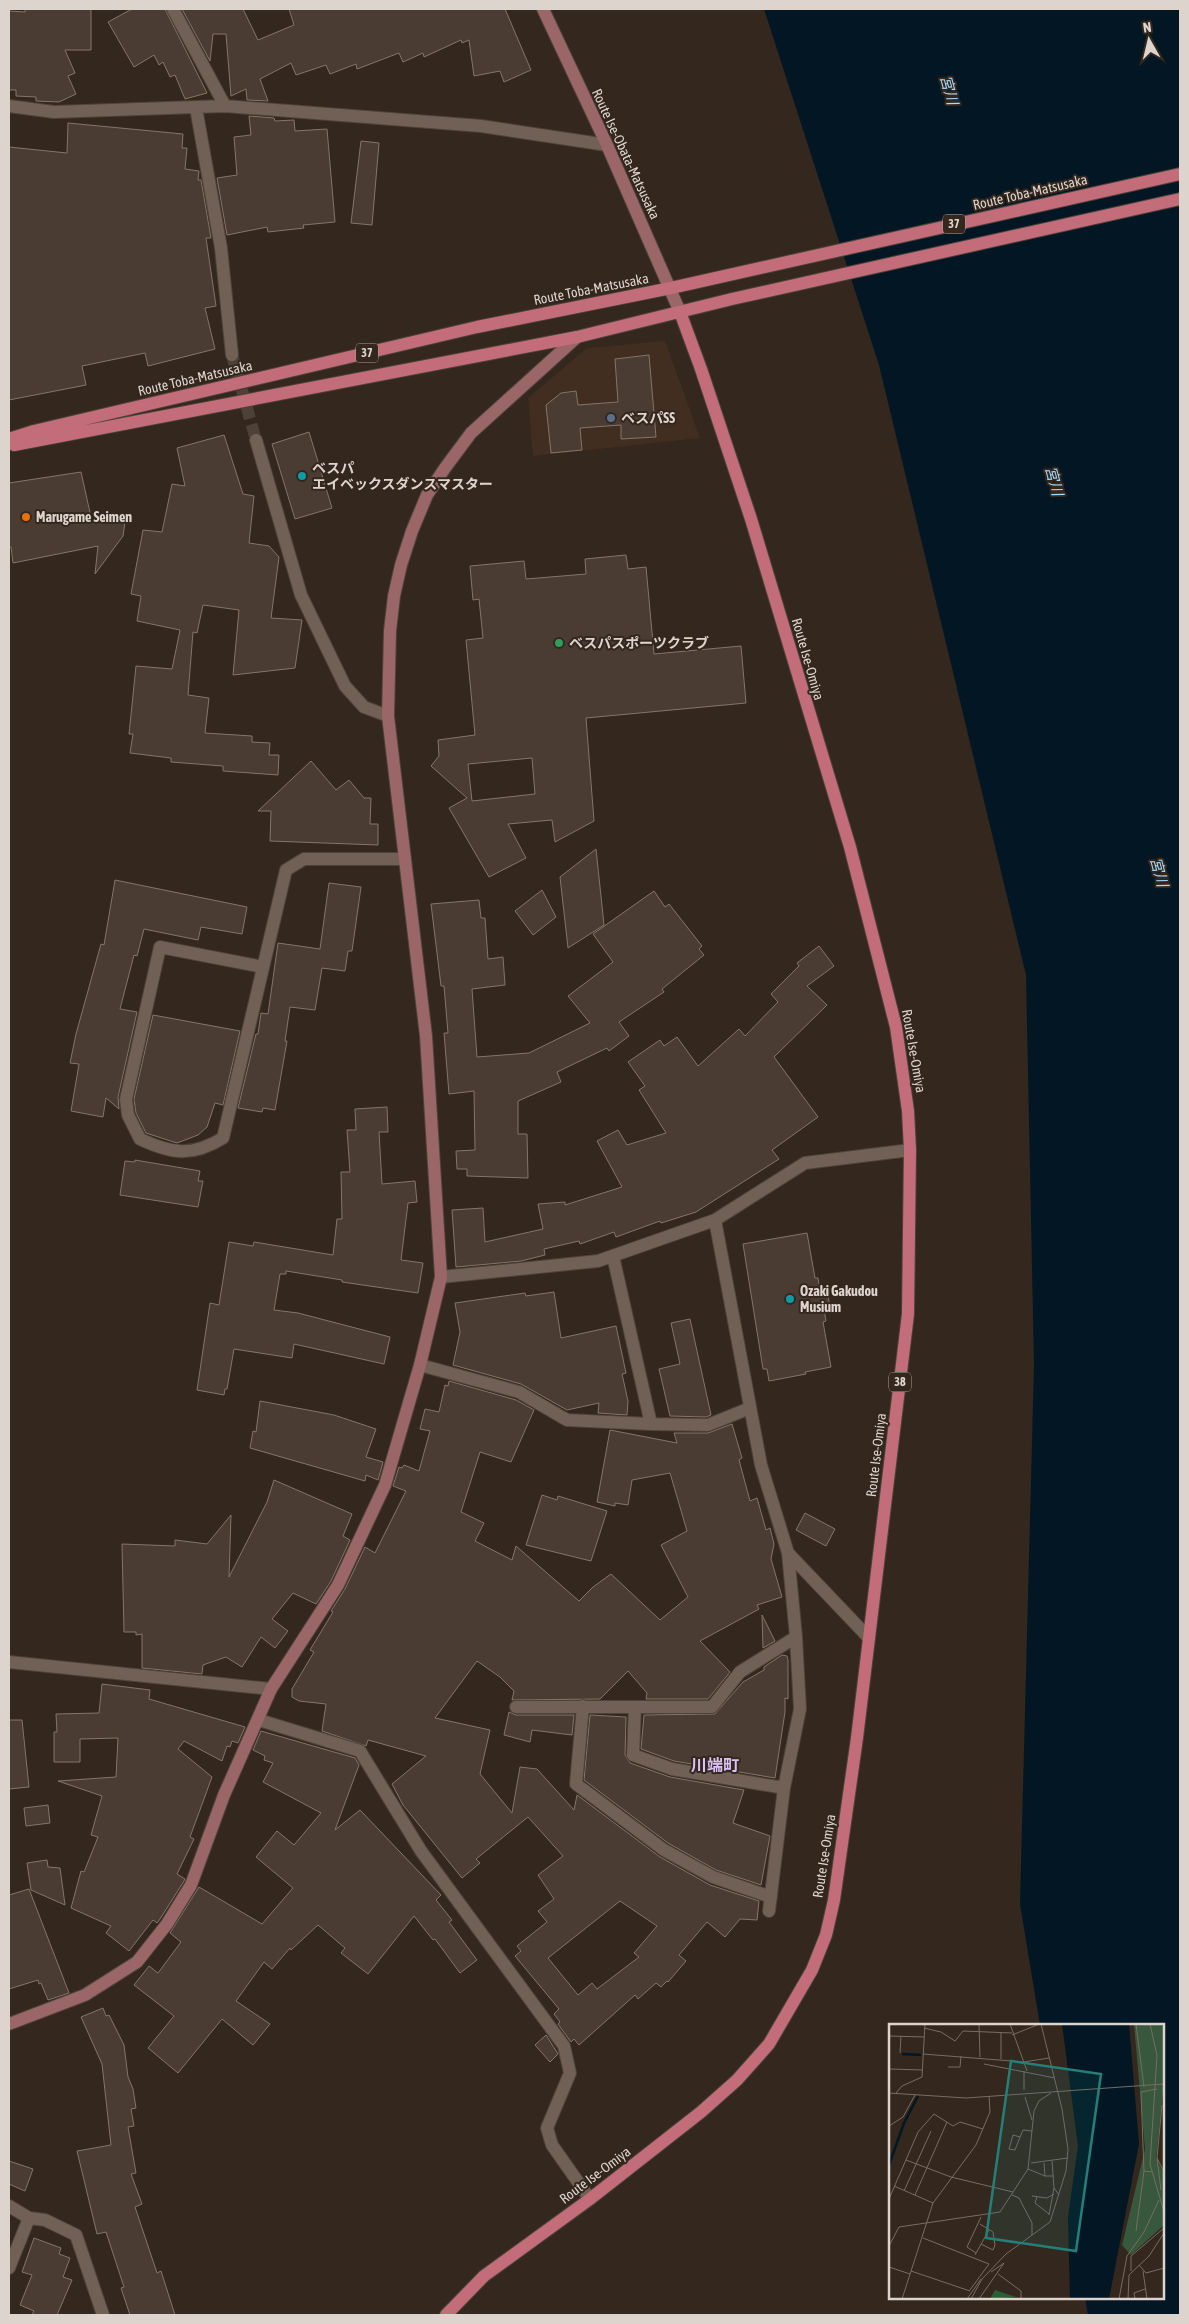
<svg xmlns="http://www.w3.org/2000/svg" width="1189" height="2324" font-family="'Asap Condensed','Noto Sans JP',sans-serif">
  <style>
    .built { fill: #412e20 }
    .water { fill: #021723 }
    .building { fill: #4a3c32; stroke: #857569; fill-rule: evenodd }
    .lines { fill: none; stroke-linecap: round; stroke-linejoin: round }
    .street-tunnel { stroke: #4d4138; stroke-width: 12; stroke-dasharray: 12 6; stroke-linecap: butt }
    .street-casing { stroke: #4e433b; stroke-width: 14 }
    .secondary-casing { stroke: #4e433b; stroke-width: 14 }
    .primary-casing { stroke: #4e433b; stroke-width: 14 }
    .street { stroke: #706055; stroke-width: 12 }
    .secondary { stroke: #9a6668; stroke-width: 12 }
    .primary { stroke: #c36d7a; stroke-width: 12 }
    .service-dot { fill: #5c6f8a; stroke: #34271d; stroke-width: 2 }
    .culture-dot { fill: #0f9aa8; stroke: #34271d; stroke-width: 2 }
    .food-dot { fill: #e8710a; stroke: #34271d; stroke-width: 2 }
    .leisure-dot { fill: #2e9e5b; stroke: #34271d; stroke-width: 2 }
    .labels { text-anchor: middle; stroke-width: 4; stroke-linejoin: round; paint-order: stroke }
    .shield { fill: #34271d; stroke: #aaa099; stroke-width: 1 }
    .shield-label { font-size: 12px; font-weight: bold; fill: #ddd4ce }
    .street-label { font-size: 14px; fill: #ddd4ce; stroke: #34271d }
    .poi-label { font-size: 14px; font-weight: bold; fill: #ddd4ce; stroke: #34271d; text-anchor: start }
    .water-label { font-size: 15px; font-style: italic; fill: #a3dafd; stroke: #34271d }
    .quarter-label { font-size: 16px; font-weight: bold; fill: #dbc1f8; stroke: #34271d }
    .inset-river { fill: none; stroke: #021723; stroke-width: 2.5 }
    .inset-road { fill: none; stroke: #786c64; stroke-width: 1 }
    .view { fill: #247f78; fill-opacity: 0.15; stroke: #247f78; stroke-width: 2.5 }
    .inset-edge { fill: none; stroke: #ddd4ce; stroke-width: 2.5 }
  </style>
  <rect width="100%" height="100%" fill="#34271d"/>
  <path class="built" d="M 665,341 L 700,438 L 533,456 L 528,398 L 587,348 Z"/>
  <path class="water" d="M 764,9 L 1180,9 L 1180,2315 L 1088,2315 L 1085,2298 L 1163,2298 L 1163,2025 L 1040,2025 L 1020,1904 L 1034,1365 L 1026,975 L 879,365 Z"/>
  <path class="building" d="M 25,9 L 91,9 L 91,50 L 65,50 L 75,73 L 68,76 L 76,94 L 59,102 L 36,101 L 36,97 L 16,96 L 16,90 L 9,90 L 9,11 L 25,12 Z
    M 132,9 L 165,9 L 207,93 L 185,99 L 175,75 L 170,77 L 163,62 L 159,65 L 154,55 L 134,67 L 108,22 Z
    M 182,9 L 243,9 L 258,40 L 294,25 L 289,9 L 505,9 L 531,70 L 504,82 L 500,71 L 474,76 L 469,40 L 462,43 L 461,40 L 424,57 L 423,53 L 403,62 L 399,53 L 357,69 L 356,64 L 330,74 L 326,65 L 296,75 L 291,63 L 260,79 L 268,101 L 247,100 L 246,89 L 231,96 L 226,34 L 213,34 L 210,61 Z
    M 249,116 L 274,118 L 275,121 L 294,120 L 295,131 L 327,129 L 335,222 L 303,225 L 304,228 L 268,232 L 267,227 L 227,235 L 217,178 L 237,175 L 234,137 L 251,135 Z
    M 68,123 L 183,134 L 182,148 L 187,148 L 185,169 L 199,171 L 198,180 L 201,180 L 211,238 L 206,238 L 216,306 L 205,308 L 215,349 L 148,366 L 145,353 L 82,366 L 86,385 L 9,400 L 9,147 L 67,153 Z
    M 361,141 L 379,143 L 372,225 L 351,223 Z
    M 649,355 L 656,437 L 621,439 L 621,425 L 580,428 L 582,450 L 551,453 L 546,405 L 561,393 L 576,391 L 578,405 L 618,402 L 615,359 Z
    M 309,432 L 332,508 L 295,519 L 272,444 Z
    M 224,435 L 243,494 L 254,496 L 249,543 L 269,546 L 279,557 L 271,618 L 302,620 L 295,668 L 233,675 L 239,610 L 203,605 L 197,633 L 193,632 L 188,695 L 209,698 L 205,733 L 252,736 L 252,742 L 270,743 L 269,755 L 279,755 L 278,775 L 223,771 L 223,766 L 171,762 L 171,758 L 130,753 L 133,734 L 129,734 L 136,666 L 172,669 L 180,630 L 137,621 L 141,596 L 131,594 L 143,530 L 162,532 L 172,484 L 185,486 L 177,448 Z
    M 81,472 L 91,517 L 125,522 L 123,536 L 95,574 L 98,546 L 13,563 L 11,547 L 9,547 L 9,483 Z
    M 626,555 L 628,569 L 646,567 L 654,654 L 741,646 L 746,703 L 586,718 L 594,821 L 555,842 L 552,820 L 508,824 L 526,858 L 489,877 L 449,808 L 467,798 L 431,766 L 439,756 L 438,740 L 475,735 L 466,640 L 483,638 L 479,599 L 473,600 L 470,566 L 524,561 L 526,579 L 586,574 L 585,559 ZM 532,758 L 535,794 L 472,801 L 468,764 Z
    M 311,761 L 336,790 L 349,780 L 364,798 L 371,798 L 370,824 L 378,824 L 378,845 L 270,841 L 271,811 L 258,811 Z
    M 596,849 L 604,925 L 568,948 L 560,877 Z
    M 115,880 L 247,907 L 242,934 L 201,927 L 198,940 L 144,929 L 137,956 L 134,955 L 120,1009 L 137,1012 L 118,1097 L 119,1109 L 106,1098 L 103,1117 L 71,1111 L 79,1064 L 70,1063 L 76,1034 L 101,944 L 104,945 Z
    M 329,883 L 361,887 L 352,951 L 348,951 L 345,971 L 322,968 L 315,1010 L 290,1007 L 285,1041 L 287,1041 L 275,1110 L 263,1108 L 262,1112 L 238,1108 L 256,1034 L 258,1034 L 261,1013 L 268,1014 L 278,943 L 320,949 Z
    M 542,890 L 556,917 L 533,935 L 515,911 Z
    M 654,891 L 665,907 L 669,904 L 702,946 L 699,949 L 704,955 L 662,989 L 664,992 L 619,1022 L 629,1036 L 609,1051 L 607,1048 L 557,1072 L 561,1082 L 518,1101 L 518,1134 L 527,1134 L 528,1178 L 467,1176 L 467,1169 L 457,1169 L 456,1151 L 475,1150 L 474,1091 L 449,1094 L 444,1033 L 448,1033 L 444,986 L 441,986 L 431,904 L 479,900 L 481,918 L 485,918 L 488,959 L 503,957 L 505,985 L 472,989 L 477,1057 L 529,1053 L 590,1023 L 568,996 L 613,962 L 593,934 Z
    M 819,946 L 834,966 L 807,986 L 827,1005 L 774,1057 L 818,1117 L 772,1150 L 779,1159 L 696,1212 L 661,1223 L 660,1221 L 616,1237 L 614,1232 L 580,1244 L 579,1241 L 544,1249 L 545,1255 L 521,1261 L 456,1267 L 452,1210 L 483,1208 L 485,1242 L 543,1229 L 538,1204 L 565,1202 L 565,1205 L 622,1187 L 597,1141 L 618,1130 L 627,1145 L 666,1133 L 639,1090 L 645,1086 L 628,1062 L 660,1040 L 664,1046 L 677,1037 L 698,1066 L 739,1029 L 745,1036 L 778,1002 L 771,994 L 799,966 L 797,963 Z
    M 153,1015 L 240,1031 L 223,1105 L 215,1103 L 207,1127 L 198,1135 L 177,1143 L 146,1133 L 136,1113 L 134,1099 Z
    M 387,1107 L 388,1132 L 379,1132 L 382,1184 L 415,1181 L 417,1202 L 408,1203 L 401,1260 L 423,1263 L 418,1293 L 342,1282 L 342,1280 L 286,1271 L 286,1274 L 280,1274 L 274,1310 L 298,1313 L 390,1337 L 384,1364 L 294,1344 L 292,1358 L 234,1349 L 227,1389 L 225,1389 L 224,1395 L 197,1390 L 210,1303 L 219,1305 L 229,1242 L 253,1246 L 254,1242 L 333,1255 L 337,1219 L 342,1219 L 341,1172 L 350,1172 L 347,1130 L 356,1130 L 355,1109 Z
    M 135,1160 L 200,1171 L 198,1181 L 203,1181 L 198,1207 L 120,1195 L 125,1161 L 135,1162 Z
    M 807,1233 L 815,1278 L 818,1278 L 820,1290 L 827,1289 L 830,1308 L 824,1309 L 826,1321 L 823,1322 L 831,1367 L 805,1372 L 806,1374 L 769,1381 L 767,1369 L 763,1369 L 743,1244 Z
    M 554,1292 L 561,1338 L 616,1326 L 626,1373 L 622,1374 L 628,1401 L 627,1415 L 598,1413 L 599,1403 L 567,1410 L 521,1384 L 453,1365 L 460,1332 L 455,1303 L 525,1293 L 526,1296 Z
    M 690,1319 L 711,1415 L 706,1417 L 670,1416 L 659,1369 L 680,1364 L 671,1323 Z
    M 449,1381 L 516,1400 L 534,1410 L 511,1462 L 480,1452 L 461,1512 L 484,1523 L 475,1541 L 512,1560 L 516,1546 L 579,1601 L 593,1587 L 611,1574 L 660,1620 L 688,1597 L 661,1545 L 687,1531 L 670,1473 L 632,1480 L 628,1505 L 615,1503 L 615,1506 L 597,1502 L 610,1430 L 677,1443 L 674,1433 L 708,1433 L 732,1424 L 742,1458 L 739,1460 L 750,1501 L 757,1498 L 766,1530 L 770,1528 L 774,1544 L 771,1559 L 782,1597 L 757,1605 L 759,1609 L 700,1641 L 730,1672 L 708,1699 L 646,1699 L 647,1693 L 628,1671 L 600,1699 L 512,1700 L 514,1691 L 500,1677 L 477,1661 L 435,1718 L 490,1730 L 480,1774 L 512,1813 L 520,1767 L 537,1769 L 574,1810 L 577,1795 L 660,1857 L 710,1885 L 759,1901 L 757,1920 L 740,1919 L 725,1937 L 707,1922 L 679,1955 L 686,1961 L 668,1982 L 667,1981 L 661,1987 L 656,1983 L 638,1999 L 635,1995 L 579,2045 L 574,2039 L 571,2042 L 558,2024 L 560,2022 L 554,2014 L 559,2009 L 515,1956 L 521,1951 L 517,1946 L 547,1922 L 538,1911 L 554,1899 L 538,1875 L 563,1856 L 528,1817 L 476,1859 L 480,1863 L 462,1878 L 403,1805 L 392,1784 L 426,1756 L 368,1740 L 366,1746 L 322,1731 L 326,1704 L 299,1701 L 292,1697 L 292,1689 L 314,1652 L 310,1650 L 333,1612 L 331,1611 L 345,1589 L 365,1547 L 375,1553 L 406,1491 L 393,1486 L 399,1467 L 402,1468 L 404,1465 L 419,1471 L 430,1431 L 420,1429 L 425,1409 L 439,1412 L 445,1385 L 448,1386 ZM 620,1901 L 657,1926 L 634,1953 L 639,1957 L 597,1989 L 592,1983 L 578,1995 L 548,1958 Z
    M 260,1401 L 334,1415 L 376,1429 L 366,1457 L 383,1462 L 378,1480 L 366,1475 L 365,1481 L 250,1448 L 253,1431 L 256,1432 Z
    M 274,1480 L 352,1514 L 343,1536 L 350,1540 L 331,1581 L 316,1604 L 293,1593 L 272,1619 L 288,1631 L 275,1648 L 261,1637 L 242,1667 L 226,1657 L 203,1665 L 202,1674 L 142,1668 L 142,1634 L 136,1635 L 136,1632 L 124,1632 L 122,1544 L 175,1546 L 175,1540 L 207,1544 L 231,1515 L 229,1577 L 267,1502 Z
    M 542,1495 L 557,1500 L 558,1496 L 607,1511 L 591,1561 L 526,1545 Z
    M 805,1513 L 835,1529 L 826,1546 L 796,1530 Z
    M 762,1615 L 775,1641 L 763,1648 Z
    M 782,1655 L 787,1656 L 788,1660 L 788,1699 L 785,1698 L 785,1712 L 775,1778 L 674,1761 L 641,1749 L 644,1715 L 715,1714 L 743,1682 L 764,1670 L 764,1667 Z
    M 102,1684 L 150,1690 L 149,1699 L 245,1727 L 238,1743 L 232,1741 L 230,1747 L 227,1746 L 222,1761 L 184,1741 L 178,1749 L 212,1777 L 190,1837 L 194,1839 L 177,1874 L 185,1879 L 184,1881 L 160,1919 L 157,1923 L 153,1920 L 129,1951 L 106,1933 L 111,1926 L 71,1908 L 81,1871 L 84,1872 L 98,1837 L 91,1835 L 102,1796 L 58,1781 L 116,1777 L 118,1738 L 80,1739 L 80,1762 L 54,1762 L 54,1732 L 57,1732 L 56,1714 L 99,1713 Z
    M 509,1712 L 516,1715 L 574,1715 L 572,1735 L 532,1730 L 530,1742 L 504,1735 Z
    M 590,1715 L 626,1717 L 625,1755 L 630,1763 L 670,1777 L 744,1790 L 733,1823 L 770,1836 L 761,1885 L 716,1870 L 668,1843 L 584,1780 Z
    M 9,1720 L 22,1720 L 29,1787 L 9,1789 Z
    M 261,1731 L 355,1758 L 359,1765 L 335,1830 L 360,1810 L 441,1895 L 436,1900 L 452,1920 L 449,1922 L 477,1960 L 460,1973 L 435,1939 L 433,1940 L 414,1916 L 368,1974 L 341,1953 L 345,1948 L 318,1925 L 291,1950 L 290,1948 L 272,1969 L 264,1962 L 236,2001 L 270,2024 L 253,2045 L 222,2019 L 178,2073 L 148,2048 L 174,2016 L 134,1985 L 149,1966 L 158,1973 L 181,1942 L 170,1933 L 199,1887 L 262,1924 L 293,1888 L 256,1857 L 277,1831 L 294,1845 L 321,1813 L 263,1782 L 273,1763 L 264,1760 L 265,1756 L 253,1750 Z
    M 48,1805 L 50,1823 L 26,1826 L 24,1808 Z
    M 47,1860 L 48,1867 L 60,1868 L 65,1905 L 31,1890 L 27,1863 Z
    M 29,1889 L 69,1993 L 48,2000 L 41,1983 L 39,1984 L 38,1980 L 9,1989 L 9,1895 Z
    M 103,2008 L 106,2016 L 109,2015 L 124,2045 L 128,2077 L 133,2089 L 136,2108 L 131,2109 L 134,2126 L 128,2127 L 136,2173 L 131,2174 L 142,2204 L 135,2207 L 157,2273 L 161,2271 L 175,2315 L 130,2315 L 121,2288 L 124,2287 L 106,2232 L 97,2234 L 77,2151 L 111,2145 L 102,2064 L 81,2017 Z
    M 546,2035 L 558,2054 L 550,2062 L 535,2045 Z
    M 9,2161 L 33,2169 L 25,2191 L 9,2184 Z
    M 34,2238 L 61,2248 L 59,2254 L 70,2258 L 63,2277 L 72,2280 L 57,2315 L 32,2315 L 34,2311 L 20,2305 L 32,2275 L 22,2272 Z"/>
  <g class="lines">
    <path class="street-tunnel" d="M 232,355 L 256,440"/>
    <g class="street-casing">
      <path id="street" d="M 173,9 L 225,106
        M 9,106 L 54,112 L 225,106 L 481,126 L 607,145
        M 196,108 L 221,248 L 232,355
        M 256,440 L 301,595 L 345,686 L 364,707 L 388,716
        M 263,967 L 160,947 L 126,1099 L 128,1115 L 140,1139 C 172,1154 192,1157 223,1138 L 286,870 L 304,859 L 405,859
        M 715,1220 L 761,1465 L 788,1553 L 869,1638
        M 613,1256 L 651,1424 L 708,1425 L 750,1408
        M 441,1277 L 598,1261 L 715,1220 L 805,1163 L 910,1150
        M 420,1365 L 519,1392 L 567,1420 L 651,1424
        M 9,1662 L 271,1689
        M 583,1706 L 576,1784 L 664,1850 L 713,1877 L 771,1897
        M 516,1707 L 712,1707 L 740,1672 L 796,1637
        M 635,1707 L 633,1755 L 672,1769 L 784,1788
        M 259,1720 L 360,1751 L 421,1851 L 564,2046 L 570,2073 L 547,2128 L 552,2145 L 590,2199
        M 769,1911 L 784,1788 L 800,1709 L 796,1637 L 788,1553
        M 9,2206 L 29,2218 L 45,2220 L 76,2235 L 103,2315
        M 9,2268 L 29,2218"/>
    </g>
    <g class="secondary-casing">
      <path id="secondary" d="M 543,9 L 607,145 L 680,312
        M 9,2024 L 85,1995 L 137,1962 L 167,1924 L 191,1885 L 224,1795 L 271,1689 L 338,1585 L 385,1485 L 420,1365 L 441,1277 L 426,1036 L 388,716 L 390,631 L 394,596 L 401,565 L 412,531 L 427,495 L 445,468 L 471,433 L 577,337"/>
    </g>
    <g class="primary-casing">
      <path id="primary" d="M 9,439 L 34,431 L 477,327 L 671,288 L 1180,174
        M 14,445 L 577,337 L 732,299 L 1180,199
        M 446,2315 L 484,2276 L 590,2199 L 701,2112 L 737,2080 L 769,2044 L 812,1970 L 826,1935 L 834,1900 L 857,1738 L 908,1314 L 910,1150 L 908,1111 L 896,1027 L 850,847 L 751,519 L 701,369 L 680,312"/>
    </g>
    <use href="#street" class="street"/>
    <use href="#secondary" class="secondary"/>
    <use href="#primary" class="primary"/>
  </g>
  <circle class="service-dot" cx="611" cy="418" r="5"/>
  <g class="culture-dot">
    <circle cx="302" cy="476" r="5"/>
    <circle cx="790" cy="1299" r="5"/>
  </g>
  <circle class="food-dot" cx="26" cy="517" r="5"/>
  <circle class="leisure-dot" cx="559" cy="643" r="5"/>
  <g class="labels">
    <g class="shield">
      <rect x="943" y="214.5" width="22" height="19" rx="4"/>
      <rect x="356" y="343.5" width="22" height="19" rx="4"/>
      <rect x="889" y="1372.5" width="22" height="19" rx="4"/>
    </g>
    <g class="shield-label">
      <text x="954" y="228">37</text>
      <text x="367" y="357">37</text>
      <text x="900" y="1386">38</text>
    </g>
    <g class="street-label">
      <text transform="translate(626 154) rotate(65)" y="5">Route Ise-Obata-Matsusaka</text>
      <text transform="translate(1030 192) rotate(-13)" y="5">Route Toba-Matsusaka</text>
      <text transform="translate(591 289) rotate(-11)" y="5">Route Toba-Matsusaka</text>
      <text transform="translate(195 378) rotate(-13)" y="5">Route Toba-Matsusaka</text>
      <text transform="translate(808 659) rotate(74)" y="5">Route Ise-Omiya</text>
      <text transform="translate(914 1051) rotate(80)" y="5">Route Ise-Omiya</text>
      <text transform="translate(876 1455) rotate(-83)" y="5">Route Ise-Omiya</text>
      <text transform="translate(824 1856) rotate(-81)" y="5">Route Ise-Omiya</text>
      <text transform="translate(595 2175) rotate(-37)" y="5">Route Ise-Omiya</text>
    </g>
    <g class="poi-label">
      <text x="621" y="423">ベスパSS</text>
      <text x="312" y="473">ベスパ<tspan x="312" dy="16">エイベックスダンスマスター</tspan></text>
      <text x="36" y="522">Marugame Seimen</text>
      <text x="569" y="648">ベスパスポーツクラブ</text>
      <text x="800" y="1296">Ozaki Gakudou<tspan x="800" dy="16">Musium</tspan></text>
    </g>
    <g class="water-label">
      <text transform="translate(949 90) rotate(75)" y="5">宮川</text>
      <text transform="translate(1054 481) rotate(75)" y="5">宮川</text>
      <text transform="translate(1159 872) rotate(75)" y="5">宮川</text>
    </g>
    <g class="quarter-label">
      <text x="715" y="1771">川端町</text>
    </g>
  </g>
  <g transform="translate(889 2024)">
    <rect width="275" height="275" fill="#34271d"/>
    <path d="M 245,0 L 275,0 L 275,59 L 267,134 L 275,150 L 275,201 L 242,231 L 233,221 L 256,125 Z" fill="#37583c"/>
    <path d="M 106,266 L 127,273 L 101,275 Z" fill="#276133"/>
    <path d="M 173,0 L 240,0 L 250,120 L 220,275 L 181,275 L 179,193 L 189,122 Z" fill="#021723"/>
    <path class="inset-river" d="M 13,30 L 32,31M 0,141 L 15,99 L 29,72"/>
    <path class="inset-road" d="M 90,0 L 91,33M 121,0 L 138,47M 247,0 L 255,63M 261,0 L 268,31 L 261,140 L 275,188M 35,4 L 52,8 L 66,17 L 74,7 L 123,9M 112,8 L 112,35M 123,11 L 148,1M 0,12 L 35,13M 11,29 L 12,12M 34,30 L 135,38 L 160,34M 95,40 L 166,54M 59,43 L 71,43 L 72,32M 0,45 L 34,46M 135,47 L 135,66M 0,69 L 77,74 L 275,60M 7,69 L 13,62 L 33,53 L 36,0M 136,73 L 143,96M 273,81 L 268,134 L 275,148M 0,102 L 14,93 L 26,71M 131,113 L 124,111 L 120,125 L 126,126 L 131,113 L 134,106 L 143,107M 268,134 L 272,166M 17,136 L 62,153 L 124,168M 163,137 L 165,164 L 170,171M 142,139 L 179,134M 155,139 L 156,152 L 164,152M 139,145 L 156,152M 263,148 L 255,147 L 252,68 L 268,65M 5,162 L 44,179M 15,167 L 42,107M 26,171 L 58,98M 123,171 L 130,174 L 143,199 L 143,211M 143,172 L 158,174 L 165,170M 148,173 L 146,179 L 160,190M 0,175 L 29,108 L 45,90 L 64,102 L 71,98 L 94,105M 160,191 L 165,164M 91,200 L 104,208 L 106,221 L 104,226 L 92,220M 247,207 L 255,147M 34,214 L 100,240 L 81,266M 0,222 L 10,203 L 111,188 L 139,145 L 145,87 L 150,77 L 162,69M 87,229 L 78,223 L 92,193M 86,231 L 100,206M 250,241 L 257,249 L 275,244M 0,243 L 21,250M 22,247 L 81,267M 242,247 L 242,232 L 275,204M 254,247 L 258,275M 109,250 L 132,267 L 132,275M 13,275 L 44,179 L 87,121 L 101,88 L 100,72M 78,275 L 92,255M 82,275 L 93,255 L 117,230 L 161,198 L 177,147 L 179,125 L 173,85 L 152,0M 90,275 L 115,239 L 102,248M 230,275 L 238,232 L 255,208 L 270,176M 239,275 L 240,251 L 260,232 L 275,209M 246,275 L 245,269 L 256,265"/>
    <path class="view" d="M 122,37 L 212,50 L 187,227 L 97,214 Z"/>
    <rect width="275" height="275" class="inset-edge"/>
  </g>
  <rect width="1189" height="2324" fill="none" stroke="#ddd4ce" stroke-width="20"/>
  <g transform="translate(1149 40) rotate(352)" stroke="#34271d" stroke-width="4" paint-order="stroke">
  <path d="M0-4L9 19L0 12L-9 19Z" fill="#ddd4ce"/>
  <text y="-8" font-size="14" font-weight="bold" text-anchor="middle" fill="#ddd4ce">N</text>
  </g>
</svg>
